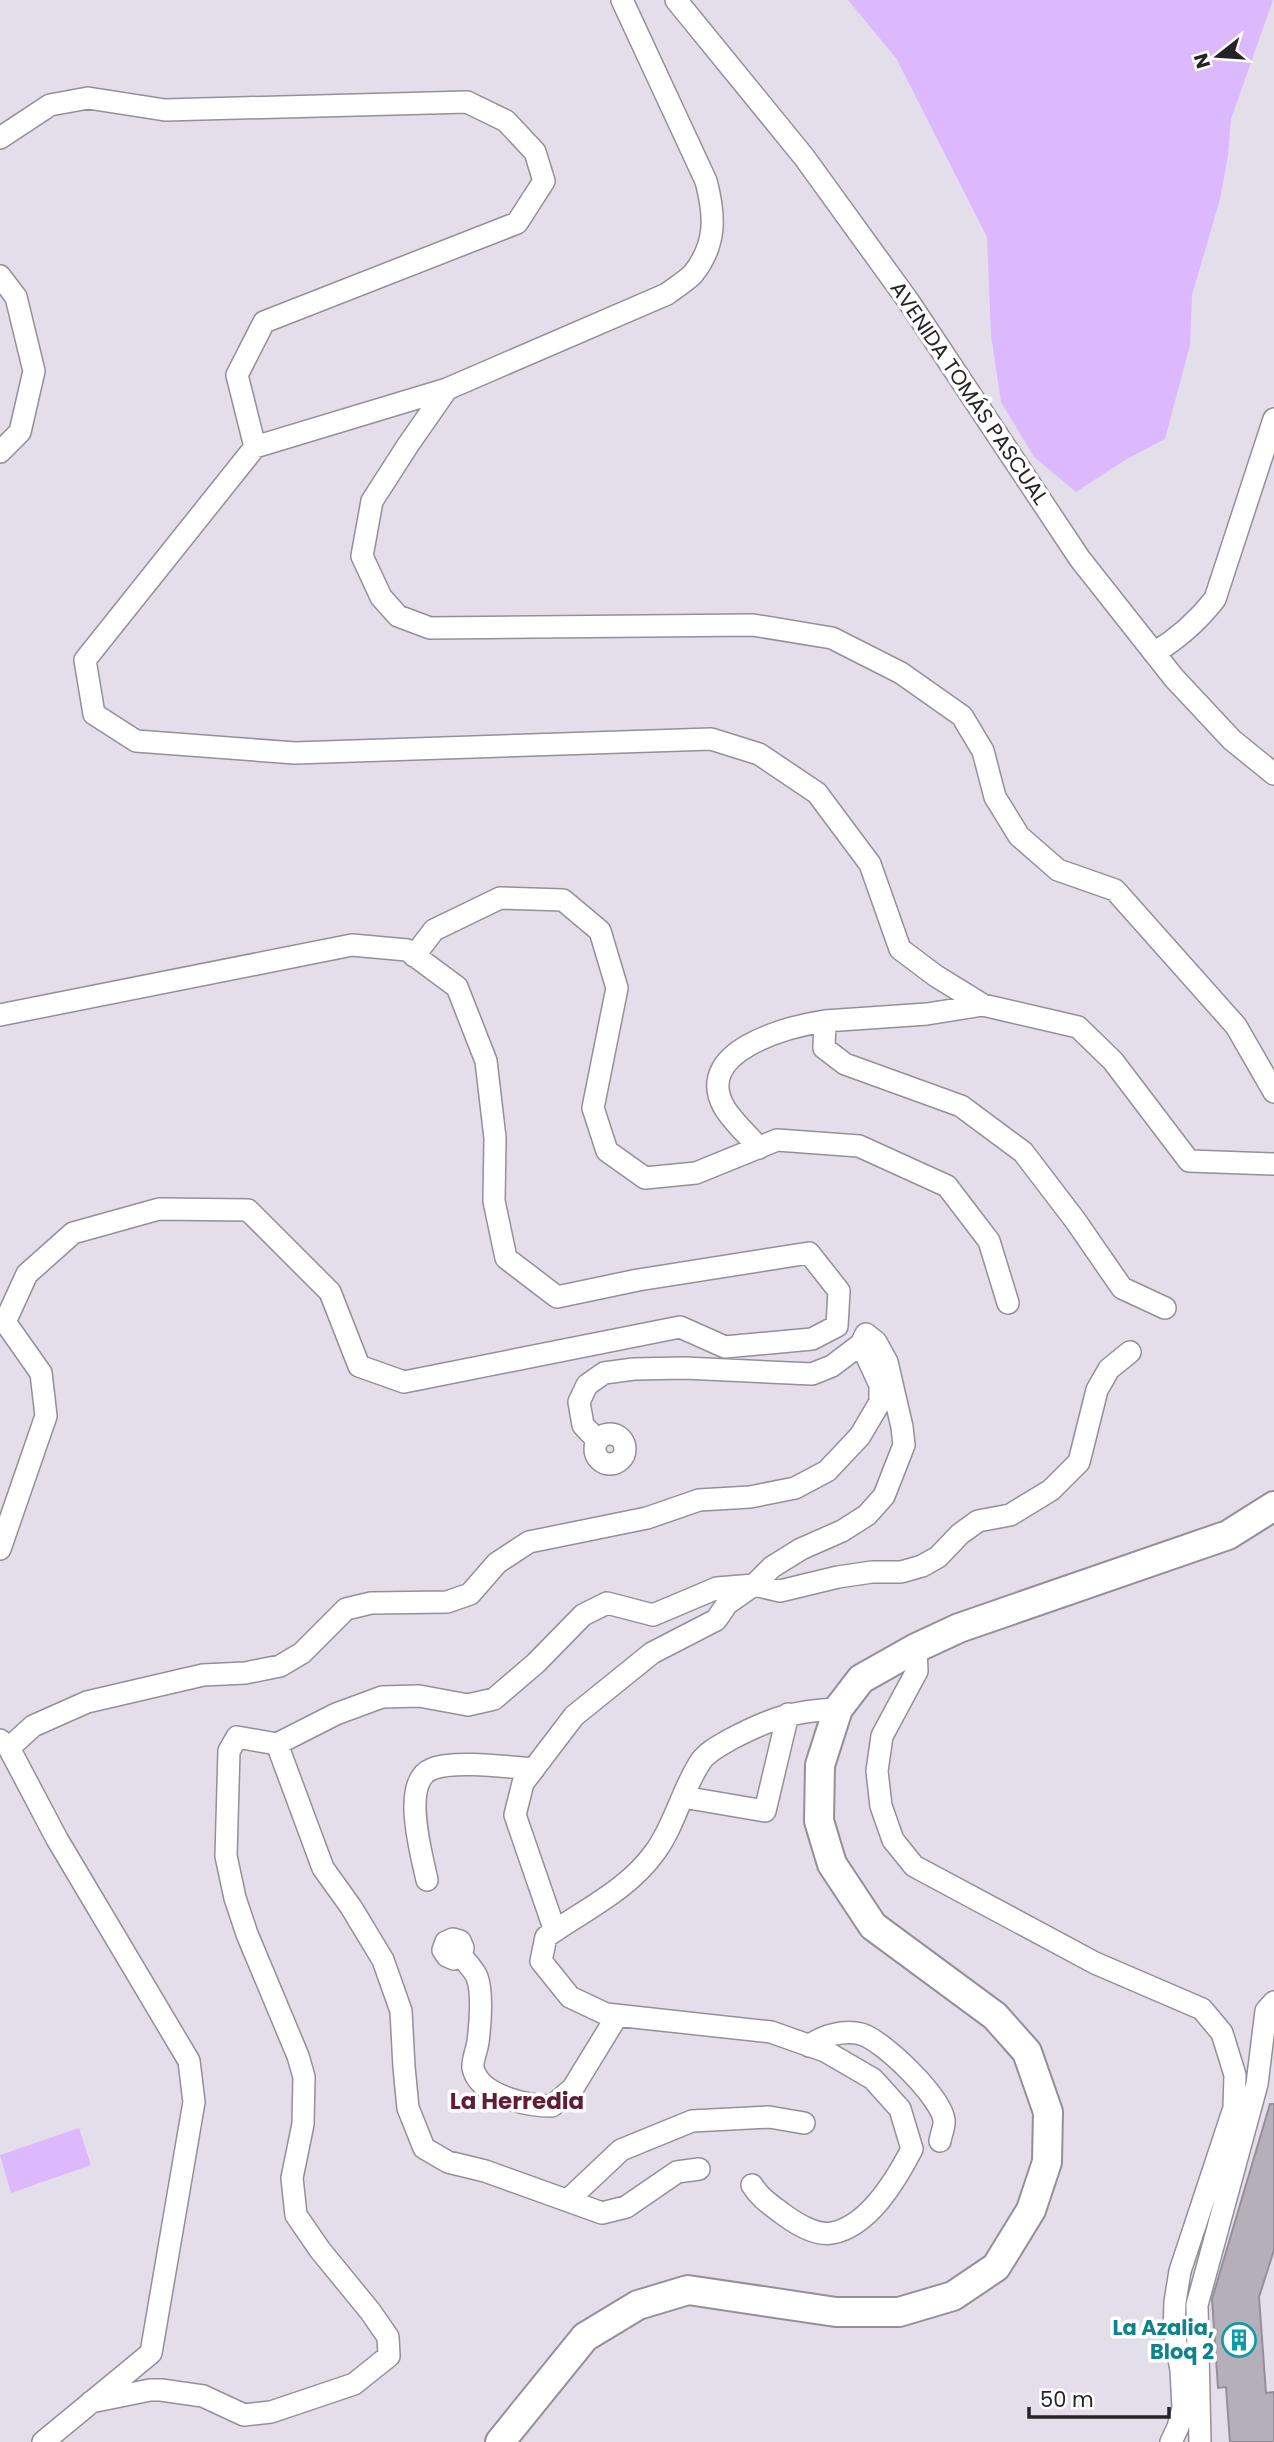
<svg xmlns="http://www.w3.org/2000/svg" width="1274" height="2442" font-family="Poppins,sans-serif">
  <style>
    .green { fill: #dcb9fd }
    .building { fill: #b4afb9; stroke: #94909a; stroke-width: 2 }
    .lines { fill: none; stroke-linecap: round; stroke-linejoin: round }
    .minor-casing { stroke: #948f99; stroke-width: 24 }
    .major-casing { stroke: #948f99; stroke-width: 32 }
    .minor { stroke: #fff; stroke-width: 21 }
    .major { stroke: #fff; stroke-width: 28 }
    .labels { text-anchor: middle; stroke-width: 7; stroke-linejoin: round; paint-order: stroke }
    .street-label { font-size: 21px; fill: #252327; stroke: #fff }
    .culture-label { font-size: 21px; font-weight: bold; fill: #0d838f; stroke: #fff; text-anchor: end }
    .neighbourhood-label { font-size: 23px; font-weight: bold; fill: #601d35; stroke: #fff }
  </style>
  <rect width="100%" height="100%" fill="#e3dee9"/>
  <path class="green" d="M 848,0 L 1273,0 L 1231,119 L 1228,155 L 1220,199 L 1192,295 L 1190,345 L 1165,439 L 1125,460 L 1076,492 L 1034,457 L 1001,402 L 991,335 L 987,237 L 896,58 Z
    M 79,2128 L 91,2165 L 11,2193 L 0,2155 Z"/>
  <path class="building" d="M 1270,2104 L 1274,2104 L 1274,2250 L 1259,2297 L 1266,2393 L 1274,2392 L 1274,2442 L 1230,2442 L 1226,2387 L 1218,2388 L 1212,2299 Z"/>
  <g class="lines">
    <g class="minor-casing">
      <path id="minor" d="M 622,0 L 706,181 C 715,215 717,244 693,274 C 686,281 675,288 667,294 L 447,389 L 255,447 L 85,660 L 94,714 L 136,741 L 295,753 L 711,739 L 759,754 L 817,793 L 870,864 L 900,949 L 936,976 L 983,1005 L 1078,1027 L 1113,1061 L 1189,1161 L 1274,1164
        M 676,0 L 804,157 L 909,302 L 1080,559 L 1174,678 L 1232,740 L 1274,774
        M 0,138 L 50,105 L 88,98 L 165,110 L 467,102 L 506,121 L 535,152 L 544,181 L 517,223 L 264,322 L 237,375 L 255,447
        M 0,276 L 16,297 L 34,371 L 20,432 L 0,452
        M 447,389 L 408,445 L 372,501 L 362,556 L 381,597 L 398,616 L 430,628 L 753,625 L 832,638 L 901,673 L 962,716 L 983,751 L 995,797 L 1019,836 L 1058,870 L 1115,890 L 1236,1026 L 1274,1092
        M 1154,653 C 1179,638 1197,622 1215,599 L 1274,419
        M 414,956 L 434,930 L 500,898 L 563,900 L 600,931 L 617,988 L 593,1108 L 607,1151 L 645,1178 L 696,1173 L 777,1140 L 859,1146 L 947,1186 L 989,1241 L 1008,1303
        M 983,1005 L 927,1014 L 825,1021 L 824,1048 L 845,1064 L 961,1106 L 1023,1152 L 1075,1220 L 1122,1288 L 1165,1308
        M 0,1015 L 352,945 L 407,950 L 457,987 L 486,1061 L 495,1138 L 494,1201 L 506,1258 L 557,1297 L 638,1280 L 809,1253 L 839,1291 L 837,1326 L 812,1339 L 725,1347 L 680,1327 L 404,1382 L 359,1366 L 330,1292 L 248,1210 L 159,1209 L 73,1233 L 27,1274 L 5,1322 L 41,1373 L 46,1416 L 0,1549
        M 759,1148 C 748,1135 732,1121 724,1107 C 693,1051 787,1027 825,1021
        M595 1449a15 15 0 1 1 30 0a15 15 0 1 1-30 0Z
        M 916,1648 L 917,1671 L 882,1736 L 877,1771 L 881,1806 L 893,1840 L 914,1866 L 1095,1963 L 1202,2009 L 1222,2033 L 1235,2075 L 1234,2108 L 1180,2271 L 1175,2302 L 1174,2332 L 1181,2370 L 1183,2408 L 1178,2427 L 1171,2442
        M 0,1740 L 9,1748 L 57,1839 L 189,2061 L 194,2102 L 151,2353 L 43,2442
        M 277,1744 L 323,1868 L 351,1907 L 383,1960 L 401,2011 L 404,2067 L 408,2108 L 424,2148 L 448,2162 L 485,2171 L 602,2213 L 626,2207 L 677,2172 L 699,2169
        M 9,1748 L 33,1726 L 87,1702 L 203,1675 L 245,1673 L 280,1666 L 302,1653 L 346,1609 L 371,1603 L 447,1602 L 470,1594 L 497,1563 L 529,1542 L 647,1518 L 699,1500 L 750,1497 L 795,1488 L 827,1471 L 860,1436 L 880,1402 L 880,1385 L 861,1344
        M 683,1797 L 765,1811 L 788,1714
        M 427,1880 C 422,1856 400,1781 432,1769 C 454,1760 508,1767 534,1769
        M 555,1931 L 515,1815 L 523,1783 L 574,1716 L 652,1653 L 716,1620 L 727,1604 L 754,1585 L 772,1567 L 801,1549 L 842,1531 L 867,1515 L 884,1496 L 904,1445 L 902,1427 L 887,1362 L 876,1342 L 866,1334 L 861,1344 L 832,1366 L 812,1374 L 684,1368 L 634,1369 L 604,1373 L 587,1385 L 579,1402 L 583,1425 L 597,1440
        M 461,1955 L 454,1959 L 447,1956 L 443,1950 L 446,1942 L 453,1939 L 460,1941 L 463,1948 L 461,1955 C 466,1962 474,1970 477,1977 C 483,1993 480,2025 478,2042 C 477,2050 472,2060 473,2068 C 479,2096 528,2106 552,2106 L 573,2088 L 617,2016
        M 809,2046 C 823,2035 844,2030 861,2034 C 883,2040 941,2097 944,2120 C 945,2126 941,2134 940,2141
        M 752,2185 C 760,2198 771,2205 783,2214 C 795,2223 816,2236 832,2233 C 869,2226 896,2180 912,2149 L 900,2109 L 873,2079 L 825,2051 L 771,2032 L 606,2014 L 570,1997 L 541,1961 L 546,1937 C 584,1910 628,1890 655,1852 C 675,1825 682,1789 701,1761 C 708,1751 721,1745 731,1739 C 771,1718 793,1711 838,1709
        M 568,2200 L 621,2150 L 692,2121 L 769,2117 L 804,2123
        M 91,2402 L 150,2390 L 161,2390 L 203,2396 L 244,2415 L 271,2412 L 354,2384 L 389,2356 L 388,2337 L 370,2311 L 320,2250 L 296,2215 L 292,2178 L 303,2124 L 304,2077 L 298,2056 L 247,1934 L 235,1898 L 226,1856 L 229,1751 L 237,1737 L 277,1744 L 336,1714 L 382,1697 L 419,1696 L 468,1705 L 494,1699 L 536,1663 L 583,1615 L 607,1603 L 653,1615 L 717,1588 L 754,1585 L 780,1591 L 838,1577 L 872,1572 L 901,1572 L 922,1566 L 938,1557 L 960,1534 L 978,1521 L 1010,1515 L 1051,1490 L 1079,1462 L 1097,1390 L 1109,1369 L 1130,1352
        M 1200,2442 L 1197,2305 L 1257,2084 L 1266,2011 L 1274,2002"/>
    </g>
    <g class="major-casing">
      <path id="major" d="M 500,2442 L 585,2337 L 638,2305 L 688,2290 L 836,2312 L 899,2312 L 953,2296 L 996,2267 L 1031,2210 L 1047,2162 L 1048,2112 L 1027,2052 L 995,2016 L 873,1926 L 832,1864 L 819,1821 L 820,1765 L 838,1709 L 861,1679 L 916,1648 L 959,1628 L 1228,1535 L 1274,1506"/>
    </g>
    <use href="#minor" class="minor"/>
    <use href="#major" class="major"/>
  </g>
  <defs>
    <g id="building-ring" transform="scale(1.75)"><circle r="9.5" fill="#fff" stroke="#0f9aa8" stroke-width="1.5"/><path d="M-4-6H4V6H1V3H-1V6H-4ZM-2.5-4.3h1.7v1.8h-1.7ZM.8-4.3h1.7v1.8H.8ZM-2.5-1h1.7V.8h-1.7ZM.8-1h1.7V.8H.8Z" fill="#0f9aa8"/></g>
  </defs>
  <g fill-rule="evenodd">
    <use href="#building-ring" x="1239" y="2340"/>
  </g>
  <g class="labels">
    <g class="street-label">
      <text transform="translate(969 393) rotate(56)" y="7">AVENIDA TOMÁS PASCUAL</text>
    </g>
    <g class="culture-label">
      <text x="1214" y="2335">La Azalia,<tspan x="1214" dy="24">Bloq 2</tspan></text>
    </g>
    <g class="neighbourhood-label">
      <text x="517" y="2109">La Herredia</text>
    </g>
  </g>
  <g transform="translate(1218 56) rotate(253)" stroke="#ffffff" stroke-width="5" paint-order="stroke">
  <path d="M0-5L12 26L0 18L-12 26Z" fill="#252327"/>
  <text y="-10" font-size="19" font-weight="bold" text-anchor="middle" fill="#252327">N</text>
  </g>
  <path d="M1029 2407v10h140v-10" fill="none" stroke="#252327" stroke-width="3.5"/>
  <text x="1040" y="2407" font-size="21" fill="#252327" stroke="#ffffff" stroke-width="5" paint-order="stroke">50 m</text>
</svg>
